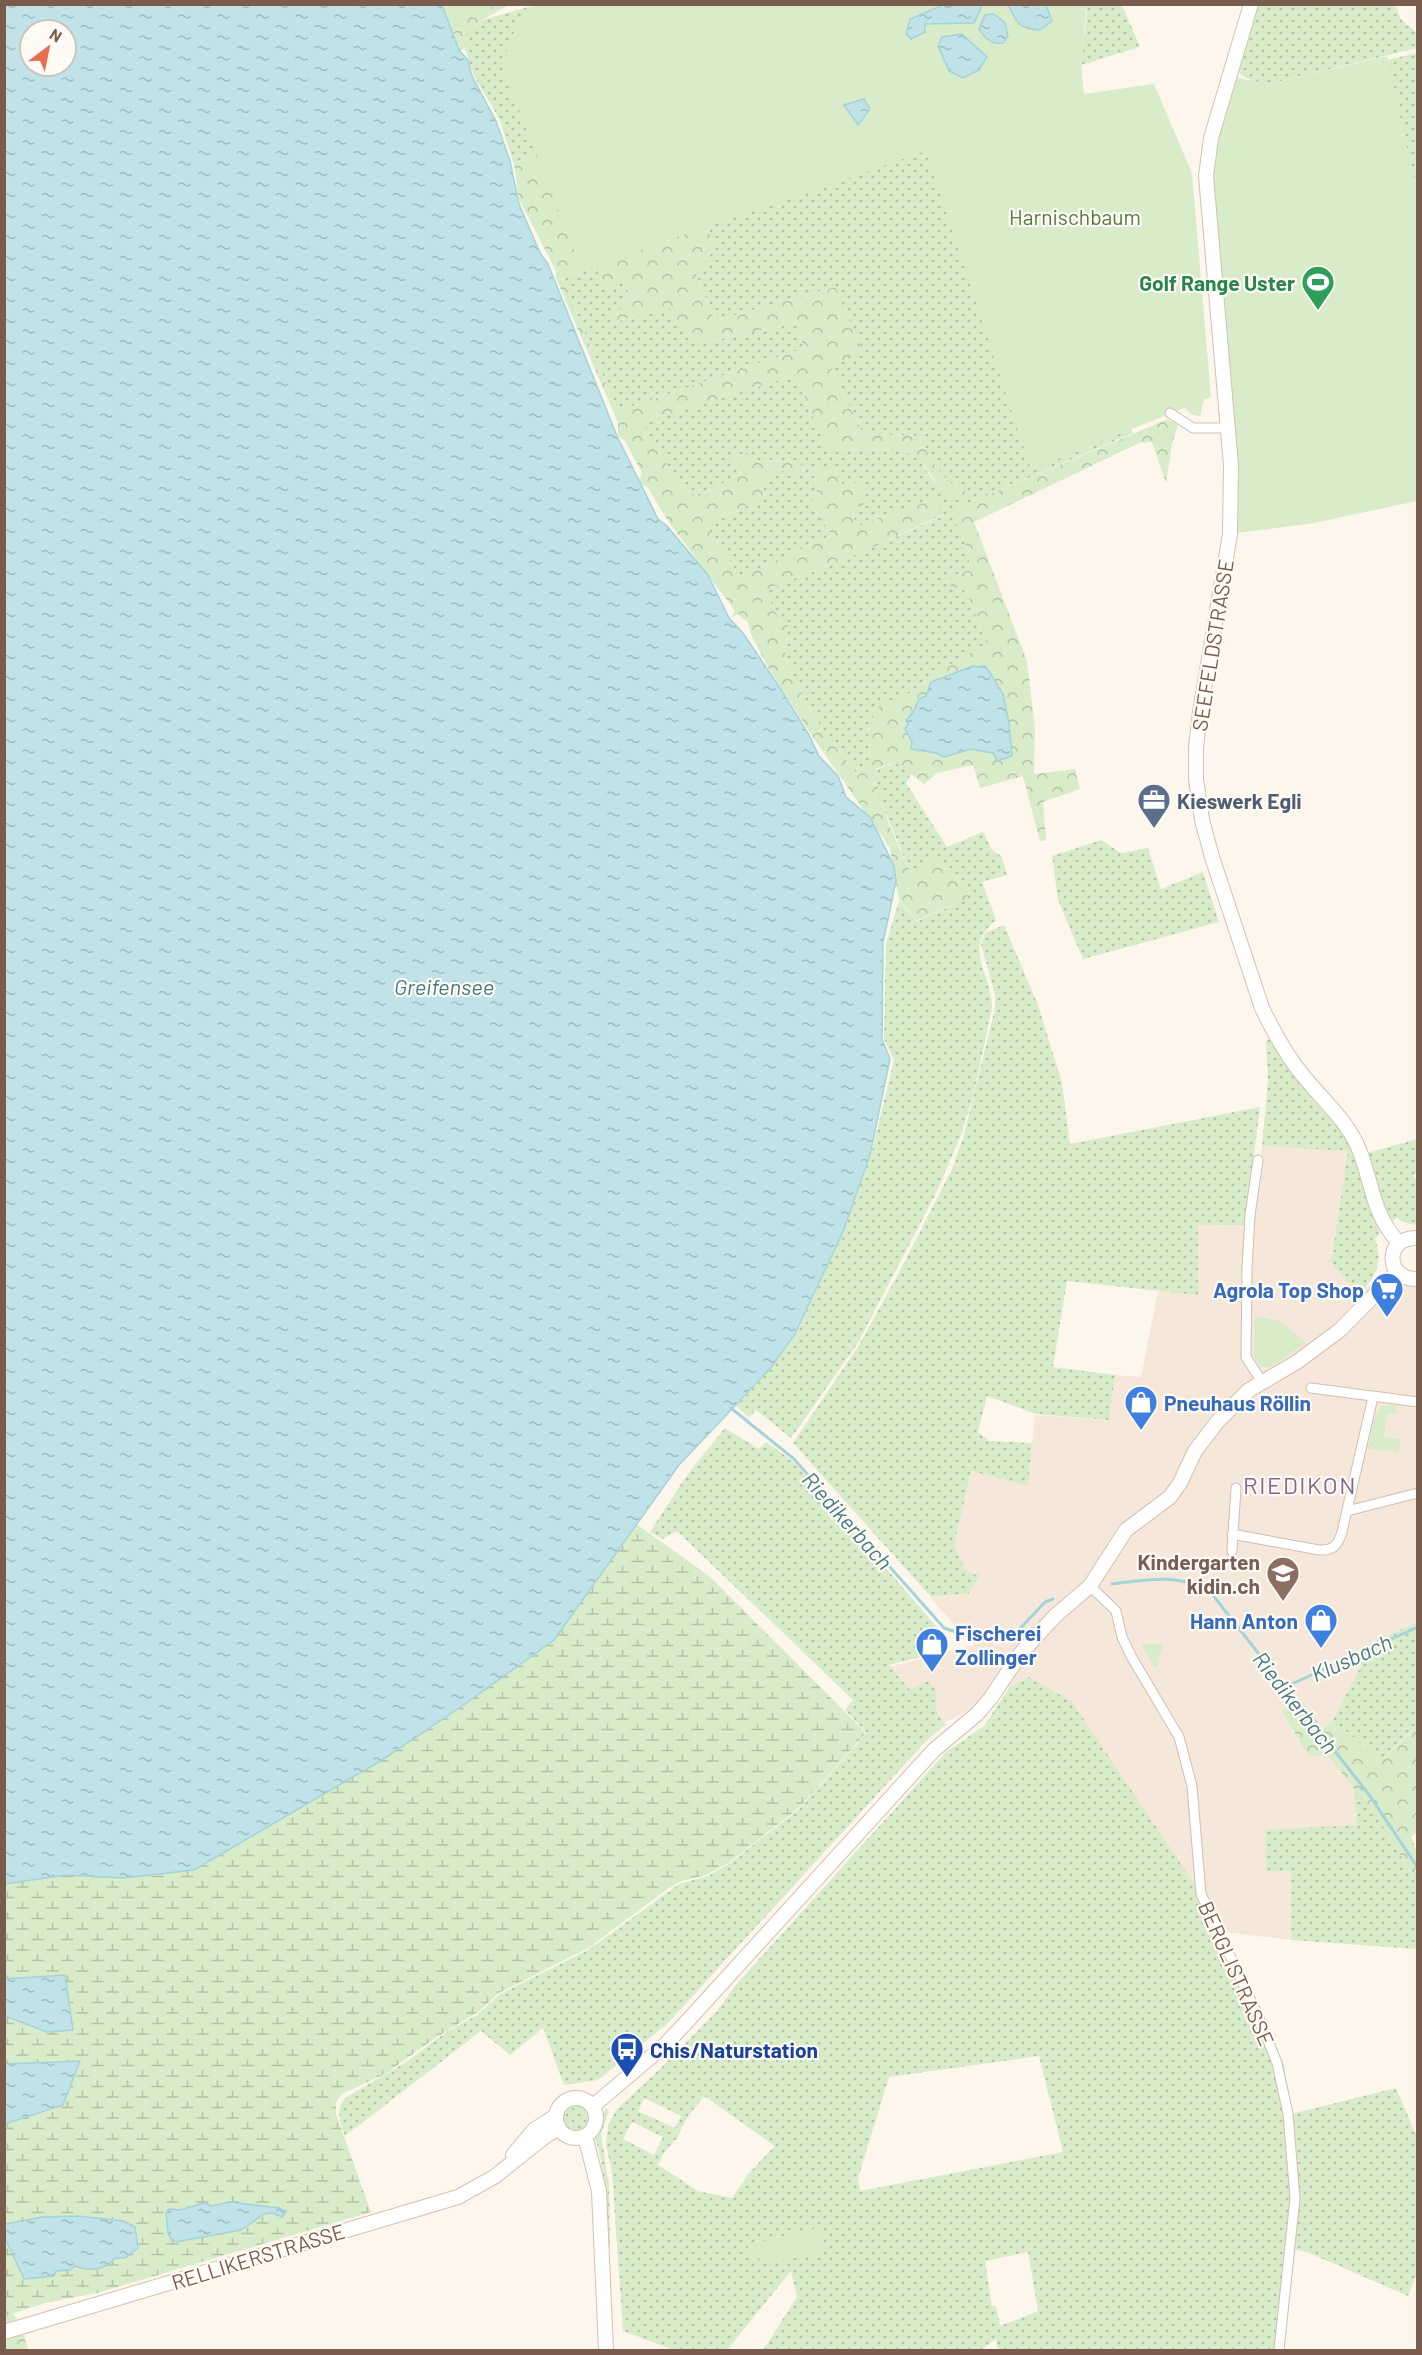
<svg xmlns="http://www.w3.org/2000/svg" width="1422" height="2355" font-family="Barlow,sans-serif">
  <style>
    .residential { fill: #f5e8da }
    .grass { fill: url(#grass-dots); fill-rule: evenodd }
    .forest { fill: url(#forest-crowns); fill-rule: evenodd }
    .wetland { fill: url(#wetland-marsh) }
    .green { fill: #d8ecc9 }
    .water { fill: url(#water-ripples); stroke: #a5d3da; stroke-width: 1.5; fill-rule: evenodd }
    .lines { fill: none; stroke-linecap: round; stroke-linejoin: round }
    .stream { stroke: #a5d3da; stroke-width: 3 }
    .street-casing { stroke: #d1beb0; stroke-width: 11 }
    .secondary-casing { stroke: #d6c0b0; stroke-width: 16 }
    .street { stroke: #fff; stroke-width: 9 }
    .secondary { stroke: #fff; stroke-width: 14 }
    .labels { text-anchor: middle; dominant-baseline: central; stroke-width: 4.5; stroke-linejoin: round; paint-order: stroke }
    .park-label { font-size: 21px; fill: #537a41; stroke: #fffaf3 }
    .leisure-label { font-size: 21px; font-weight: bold; fill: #27864d; stroke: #fffaf3; text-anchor: end }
    .street-label { font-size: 21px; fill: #7a5c4d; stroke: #fffaf3 }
    .service-label { font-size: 21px; font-weight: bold; fill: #4e5e75; stroke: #fffaf3; text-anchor: start }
    .shop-label { font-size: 21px; font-weight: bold; fill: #366cbe; stroke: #fffaf3; text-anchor: end }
    .education-label { font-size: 21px; font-weight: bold; fill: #785e54; stroke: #fffaf3; text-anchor: end }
    .transit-label { font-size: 21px; font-weight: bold; fill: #164399; stroke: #fffaf3; text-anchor: start }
    .water-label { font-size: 22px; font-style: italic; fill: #437c86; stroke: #fffaf3 }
    .quarter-label { font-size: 24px; letter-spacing: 1.5px; fill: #846695; stroke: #fffaf3 }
  </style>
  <defs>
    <pattern id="grass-dots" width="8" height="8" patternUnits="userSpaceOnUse" patternTransform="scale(1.5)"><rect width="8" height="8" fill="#d8ecc9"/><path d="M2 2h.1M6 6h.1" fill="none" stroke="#b4c2a5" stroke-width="1.8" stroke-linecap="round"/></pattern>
    <pattern id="forest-crowns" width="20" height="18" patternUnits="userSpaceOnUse" patternTransform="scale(1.5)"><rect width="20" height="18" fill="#d8ecc9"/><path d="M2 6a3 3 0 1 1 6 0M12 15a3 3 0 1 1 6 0" fill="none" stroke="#b4c2a5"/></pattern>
    <pattern id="wetland-marsh" width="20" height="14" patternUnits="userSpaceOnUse" patternTransform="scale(1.5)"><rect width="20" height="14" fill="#d8ecc9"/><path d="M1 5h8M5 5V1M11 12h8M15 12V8" fill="none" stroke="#b4c2a5"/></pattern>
    <pattern id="water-ripples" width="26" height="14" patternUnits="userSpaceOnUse" patternTransform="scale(1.5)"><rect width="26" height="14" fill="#bfe3e8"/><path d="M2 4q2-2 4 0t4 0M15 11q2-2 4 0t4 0" fill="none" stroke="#a0bbbe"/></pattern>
  </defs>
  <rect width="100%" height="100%" fill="#fdf6ec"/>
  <path class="residential" d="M1262,1146L1348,1151L1331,1263L1360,1295L1379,1275L1417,1282V1622L1359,1649L1361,1666L1333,1720L1322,1729L1327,1754L1353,1786L1357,1825L1291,1871V1940L1217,1931L1029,1678L935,1728L889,1667L974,1645L930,1598L967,1594L980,1577L967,1572L954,1546L971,1471L1028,1486L1035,1415L1109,1420L1115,1375L1141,1377L1158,1291L1198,1294V1225L1252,1227Z"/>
  <g class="grass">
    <path d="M535,5H592L621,120L514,164L499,118L474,76L465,48L466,33L483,20Z"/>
    <path d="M1082,5H1122L1140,47L1081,65L1087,11Z"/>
    <path d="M1257,5H1396L1400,18L1417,33V48L1269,84C1257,82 1244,80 1237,70Z"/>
    <path d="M1417,53V194L1387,60Z"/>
    <path d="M965,134L1096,336L1133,433L958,508L953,514L970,555L968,570L944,582L966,591L987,644C944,666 906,695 868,725L870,759L858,775L824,732L807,704L785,658L788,625L779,620L765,590L865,551L944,515L935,499L859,526L848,511L842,485L813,470L817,490L811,505L832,535L740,577L707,526L764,496L759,483L780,471L804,472L802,465C787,461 774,459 759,463L749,452L733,457L740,474L700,496L684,492L641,423L795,375L827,449L903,450L918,458L935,483L965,491C940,480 931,460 920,436L863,434L831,367L835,287L715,321L696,275L714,249L706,217Z"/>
    <path d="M595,266L629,279L626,305L610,318L613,324L624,319L671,308L691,343H702L796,323L804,348L618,411L562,279Z"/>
    <path d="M896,762L911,774L906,783L947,847L983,832L992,850L1002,857L1007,875L982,882L996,920C961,949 992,971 992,1008L973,1097L961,1135L936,1193L858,1343L791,1438L756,1410L749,1417L736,1406L769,1371L795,1337L843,1233L871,1155L894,1060L884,1039L886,944L899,901L917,921L967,899L969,889L931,856L913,878L884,809L876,787L875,770Z"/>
    <path d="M1101,840L1121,853L1148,848L1161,889L1203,872L1219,922L1083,959L1058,900L1052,856Z"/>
    <path d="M1004,925L1038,1005L1062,1083L1070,1144L1260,1107L1245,1226L1198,1225V1295L1067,1281L1053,1367L1115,1375L1109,1420L1036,1414L987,1396L978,1432L989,1441L1032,1443L1028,1486L971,1471L954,1546L967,1572L980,1576L968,1594L931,1597L793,1443L859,1345L901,1269L952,1169L963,1138L995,1009V995L981,944L985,933Z"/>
    <path d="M1271,1037L1345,1132L1358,1162L1370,1207L1380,1234L1375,1239C1384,1264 1375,1275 1360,1295L1331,1263L1348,1151L1262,1146L1268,1080L1266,1041Z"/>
    <path d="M1417,1139V1172L1413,1176L1417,1181V1225L1406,1223L1397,1218L1391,1222L1381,1203L1367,1153Z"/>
    <path d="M725,1428L759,1449L766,1442L793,1461L936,1626L948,1650L889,1665L910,1690L928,1681L936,1690V1710L945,1725L927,1740L667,2024L598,2080L564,2085L543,2028L510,2055L481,2031L345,2136C340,2121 335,2112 345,2098L406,2062L448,2031L477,2015L500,1994L588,1950L679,1884L708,1876L730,1863L799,1809L867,1733L845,1710L853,1700L677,1531L663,1539L650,1532L687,1475Z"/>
    <path d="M1417,1622V1733L1413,1729L1381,1761L1333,1720L1361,1666L1359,1649Z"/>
    <path d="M1029,1677L1072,1702L1201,1894L1284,2064L1291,2114L1396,2088L1417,2137V2274L1408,2296L1307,2252L1293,2249L1279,2350H998L996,2339L981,2350H763L797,2297L791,2271L727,2350H674L623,2331L612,2172L606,2145L608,2125L617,2109L661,2068L717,2011L735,1986L946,1752L984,1726L1009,1688ZM1039,2056L1063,2152L860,2191L858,2178L889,2077ZM704,2096L775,2146L750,2172L732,2198L698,2191L658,2165L663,2154L677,2138L686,2119ZM644,2098L681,2116L675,2128L638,2111ZM632,2122L663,2137L654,2155L623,2139ZM1028,2252L1038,2311L1000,2326L996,2306H992L985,2261Z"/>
    <path d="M1353,1786L1389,1834L1417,1885V1949L1291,1940V1871H1266L1265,1830L1357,1825Z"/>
    <circle cx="575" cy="2118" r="13"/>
    <path d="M606,2108L609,2111L601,2134L609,2185L610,2249L607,2238L605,2187L600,2155L595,2138L602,2115Z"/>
  </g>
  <g class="forest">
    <path d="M443,5H509L482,20L466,33V47L460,51Z"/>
    <path d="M1075,66L1084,95L1154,84L1207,388L1200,416L1192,415L1183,406L965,134L706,218L714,249L696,275L715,321L835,287L862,350L831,367L863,434L920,436C931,460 940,480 965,491V497L947,499C934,482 925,458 903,450L827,449L795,375L642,423L684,491L700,496L740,474L733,457L749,452L759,463C774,459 787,461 802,465L804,473L780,471L760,483L764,496L707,526L740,577L832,535L811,505L817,490L813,470L831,465L842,484L860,482L867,503L849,511L859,526L935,499L944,514L865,551L765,590L779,620L788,625L785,658L807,704L824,732L858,775L870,759L868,725L884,699L898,701L955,661L987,644L966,591L943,583L968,570L970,555L952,514L958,508L1168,419L1178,425L1172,444L1166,483L1152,442L1139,443L974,522L1027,661L1035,729L1034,774L1075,769L1080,789L1043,802L1046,840L1040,841L1023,776L980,788L973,765L937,773L924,784L895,762L875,769C878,807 898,843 913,878L931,856L969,889L967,899L917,920L899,900L890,848L810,733L769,669L752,637L748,623L738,614L730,618L735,611L668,521L648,488L638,482L642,473L625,441L618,436V423L556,278V271L519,199L514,164L622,121ZM595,266L606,291L629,279L626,305L610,318L613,324L624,319L671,309L691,343H702L796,323L804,348L618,411L562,279ZM926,696L1012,756L971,749L944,757L936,753L912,749V742L905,729L908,724L906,720L914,712L919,699Z"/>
    <path d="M1300,1698L1322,1729L1333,1720L1381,1761L1414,1729L1417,1733V1833L1411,1836L1417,1853V1885L1389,1834L1327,1754L1309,1757L1282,1711Z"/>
    <path d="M4,2276L13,2313L22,2327L28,2350H5Z"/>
  </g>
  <path class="wetland" d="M636,1524L708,1575L866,1733L800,1807L730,1862L706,1875L682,1881L669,1888L588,1948L499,1993L478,2012L437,2037L385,2074L342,2094L336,2102V2114L371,2212L97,2293L45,2303L5,2316V1884L66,1875L124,1878L194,1870L382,1760L465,1704L553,1640L630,1535Z"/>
  <g class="green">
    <path d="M439,4L497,5L446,24Z"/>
    <path d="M544,5H1082L1086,11L1081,66L1084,94L1154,84L1192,173L1211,397L1031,470L926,151L582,270L501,65L523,10Z"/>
    <path d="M1387,56L1417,194V501L1314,523L1230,534L1206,176L1229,76L1269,84Z"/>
    <path d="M1258,1316L1282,1322L1306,1343L1271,1367H1261L1254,1357V1319Z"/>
    <path d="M1392,1405L1397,1407L1396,1414H1387L1384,1437L1400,1439L1399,1452L1368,1449L1374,1418L1382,1406Z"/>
    <path d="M1141,1644H1163L1157,1667H1154Z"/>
    <path d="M822,2227L825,2252L766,2263L750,2253L747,2245Z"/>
  </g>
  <g class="water">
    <path d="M983,4L974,23L925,24V32L911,39L906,34L910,19L943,5Z"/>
    <path d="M4,5H442L459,50L468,60L472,76L496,121L510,161L519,204L540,253L548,264L617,436L658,519L667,526L708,575L729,618L743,633L780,688L809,735L819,756L838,776L846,797L870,817L894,866L896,881L883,943L882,1039L890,1059L870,1155L843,1232L794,1336L769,1370L679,1465L554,1640L465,1704L382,1760L194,1870L124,1878L66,1875L5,1884ZM30,30H66V66H30Z"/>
    <path d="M1008,5H1046L1052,21L1040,30C1019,29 1017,23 1008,5Z"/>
    <path d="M994,14L1005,23L1008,36L1003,43C991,45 985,38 979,29L985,15Z"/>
    <path d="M962,34L987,57L979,70L963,78L949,71L938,46L942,37Z"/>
    <path d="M864,99L870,109L858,125L844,105Z"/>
    <path d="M973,666L987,668L1003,694L1009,723L1012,756L997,761L993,753L971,749L944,757L936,753L911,749L912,742L905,729L908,724L906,720L914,711L919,699L926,696L931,682Z"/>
    <path d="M65,1975L73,2030L47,2032L5,2016V1979Z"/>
    <path d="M80,2061L63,2105L5,2124V2064Z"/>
    <path d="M230,2202L279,2208L286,2211L282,2217L273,2213L264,2214L241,2230L176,2242L171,2239L168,2233L166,2213L169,2209L180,2210L204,2203L212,2206Z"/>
    <path d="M78,2216L123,2221L135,2227L138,2248L125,2258H115C105,2270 89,2272 75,2266L70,2270L56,2271L54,2276L24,2279L5,2238V2224L43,2217Z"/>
  </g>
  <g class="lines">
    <g class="stream">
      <path d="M731,1408L794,1459L944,1628L980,1640H998L1015,1634L1045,1602L1053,1599"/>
      <path d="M1112,1584C1144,1580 1184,1572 1212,1594L1370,1796L1418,1868"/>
      <path d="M1285,1687L1418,1627"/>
    </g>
    <defs>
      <g id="street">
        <path d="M1170,413L1193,428H1228"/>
        <path d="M1258,1160L1250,1215L1247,1269L1246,1357L1262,1382"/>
        <path d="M1311,1388L1418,1402"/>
        <path d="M1347,1511L1418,1493"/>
        <path d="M1232,1534L1319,1550C1333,1551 1338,1545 1342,1532L1373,1397"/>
        <path d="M1232,1551L1236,1488"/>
        <path d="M1090,1586L1116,1611L1122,1637L1131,1656L1179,1737L1192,1786L1201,1894L1259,2018L1277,2063L1288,2114L1295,2198L1279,2350"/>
      </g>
      <g id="secondary">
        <path d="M1251,4L1211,138L1206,176L1231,465L1230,534L1200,712L1196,748V779L1202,820L1212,857L1262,1008C1274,1033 1287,1057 1305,1078C1324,1101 1346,1120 1358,1147C1373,1182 1371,1213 1399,1243"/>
        <path d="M1418,1238C1383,1236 1385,1281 1418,1279"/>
        <circle cx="576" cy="2118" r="20"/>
        <path d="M593,2106L665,2045L692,2016L934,1750L977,1714L990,1699L1021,1653L1055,1616L1090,1586L1126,1530L1170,1497L1180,1483L1195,1451L1218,1421L1249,1390L1297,1362L1340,1330L1397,1272"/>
        <path d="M585,2136L599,2191L606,2350"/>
        <path d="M513,2155L534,2130L556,2116"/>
        <path d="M4,2332L458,2197L494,2177L547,2135L559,2128"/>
      </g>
    </defs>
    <use href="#street" class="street-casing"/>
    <use href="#secondary" class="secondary-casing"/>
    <use href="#street" class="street"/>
    <use href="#secondary" class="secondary"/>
  </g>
  <defs>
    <symbol id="stadium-pin" viewBox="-11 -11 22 30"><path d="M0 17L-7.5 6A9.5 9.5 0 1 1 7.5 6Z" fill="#2e9e5b" stroke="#fffaf3"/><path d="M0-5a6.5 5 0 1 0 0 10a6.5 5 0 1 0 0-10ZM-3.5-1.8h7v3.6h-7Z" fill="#fff"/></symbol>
    <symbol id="office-pin" viewBox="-11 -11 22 30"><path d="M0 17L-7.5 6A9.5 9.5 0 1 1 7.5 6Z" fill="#5c6f8a" stroke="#fffaf3"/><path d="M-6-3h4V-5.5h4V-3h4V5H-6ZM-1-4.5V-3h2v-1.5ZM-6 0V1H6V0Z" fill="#fff"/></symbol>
    <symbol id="supermarket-pin" viewBox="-11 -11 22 30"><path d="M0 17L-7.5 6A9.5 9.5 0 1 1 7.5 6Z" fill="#3f7fe0" stroke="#fffaf3"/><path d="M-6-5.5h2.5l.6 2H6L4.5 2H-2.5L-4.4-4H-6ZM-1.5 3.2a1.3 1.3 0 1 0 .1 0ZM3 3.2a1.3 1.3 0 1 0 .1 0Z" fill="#fff"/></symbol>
    <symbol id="shop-pin" viewBox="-11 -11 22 30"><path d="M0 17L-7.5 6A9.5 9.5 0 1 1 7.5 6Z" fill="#3f7fe0" stroke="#fffaf3"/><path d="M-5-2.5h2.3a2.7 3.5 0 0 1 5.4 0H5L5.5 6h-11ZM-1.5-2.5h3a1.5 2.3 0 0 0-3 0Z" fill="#fff"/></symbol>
    <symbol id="school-pin" viewBox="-11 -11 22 30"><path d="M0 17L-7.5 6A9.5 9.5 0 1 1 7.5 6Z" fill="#8d6e63" stroke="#fffaf3"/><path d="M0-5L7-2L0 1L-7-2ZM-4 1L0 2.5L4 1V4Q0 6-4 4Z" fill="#fff"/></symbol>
    <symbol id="bus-pin" viewBox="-11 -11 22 30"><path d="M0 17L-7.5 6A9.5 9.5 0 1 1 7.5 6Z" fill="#1a4fb4" stroke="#fffaf3"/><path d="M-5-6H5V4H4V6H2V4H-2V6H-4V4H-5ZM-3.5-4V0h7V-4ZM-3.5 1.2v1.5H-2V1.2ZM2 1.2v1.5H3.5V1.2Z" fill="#fff"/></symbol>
  </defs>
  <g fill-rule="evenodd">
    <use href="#stadium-pin" x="1299" y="263" width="38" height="52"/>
    <use href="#office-pin" x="1135" y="781" width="38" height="52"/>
    <use href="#supermarket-pin" x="1368" y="1270" width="38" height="52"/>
    <use href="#shop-pin" x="1122" y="1383" width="38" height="52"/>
    <use href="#school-pin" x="1264" y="1554" width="38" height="52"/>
    <use href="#shop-pin" x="1302" y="1601" width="38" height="52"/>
    <use href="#shop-pin" x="913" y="1625" width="38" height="52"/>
    <use href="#bus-pin" x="608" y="2030" width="38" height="52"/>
  </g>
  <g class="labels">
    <g class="park-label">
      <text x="1075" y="216">Harnischbaum</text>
    </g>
    <g class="leisure-label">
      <text x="1295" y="282">Golf Range Uster</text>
    </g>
    <g class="street-label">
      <text transform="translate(1212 645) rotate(-81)">SEEFELDSTRASSE</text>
      <text transform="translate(1237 1973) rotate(66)">BERGLISTRASSE</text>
      <text transform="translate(258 2256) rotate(-17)">RELLIKERSTRASSE</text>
    </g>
    <g class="service-label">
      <text x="1177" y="800">Kieswerk Egli</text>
    </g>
    <g class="shop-label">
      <text x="1364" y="1289">Agrola Top Shop</text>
      <text x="1164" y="1402" text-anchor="start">Pneuhaus Röllin</text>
      <text x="1298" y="1620">Hann Anton</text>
      <text x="955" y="1632" text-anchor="start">Fischerei<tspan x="955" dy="24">Zollinger</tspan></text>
    </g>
    <g class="education-label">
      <text x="1260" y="1561">Kindergarten<tspan x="1260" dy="24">kidin.ch</tspan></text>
    </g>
    <g class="transit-label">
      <text x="650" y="2049">Chis/Naturstation</text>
    </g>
    <g class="water-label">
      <text x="444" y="986">Greifensee</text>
      <text transform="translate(848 1520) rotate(48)">Riedikerbach</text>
      <text transform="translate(1351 1657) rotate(-24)">Klusbach</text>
      <text transform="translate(1296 1702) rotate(52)">Riedikerbach</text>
    </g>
    <g class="quarter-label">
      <text x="1300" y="1484">RIEDIKON</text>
    </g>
  </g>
  <rect width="1422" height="2355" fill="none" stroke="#7a5c4d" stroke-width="12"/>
  <g transform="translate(48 48) rotate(32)"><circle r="28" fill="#fffaf3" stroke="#cabbb1" stroke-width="1.5"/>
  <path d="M0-4.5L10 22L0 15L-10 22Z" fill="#e76f51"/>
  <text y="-9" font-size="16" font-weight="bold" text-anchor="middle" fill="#7a5c4d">N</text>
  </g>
</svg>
